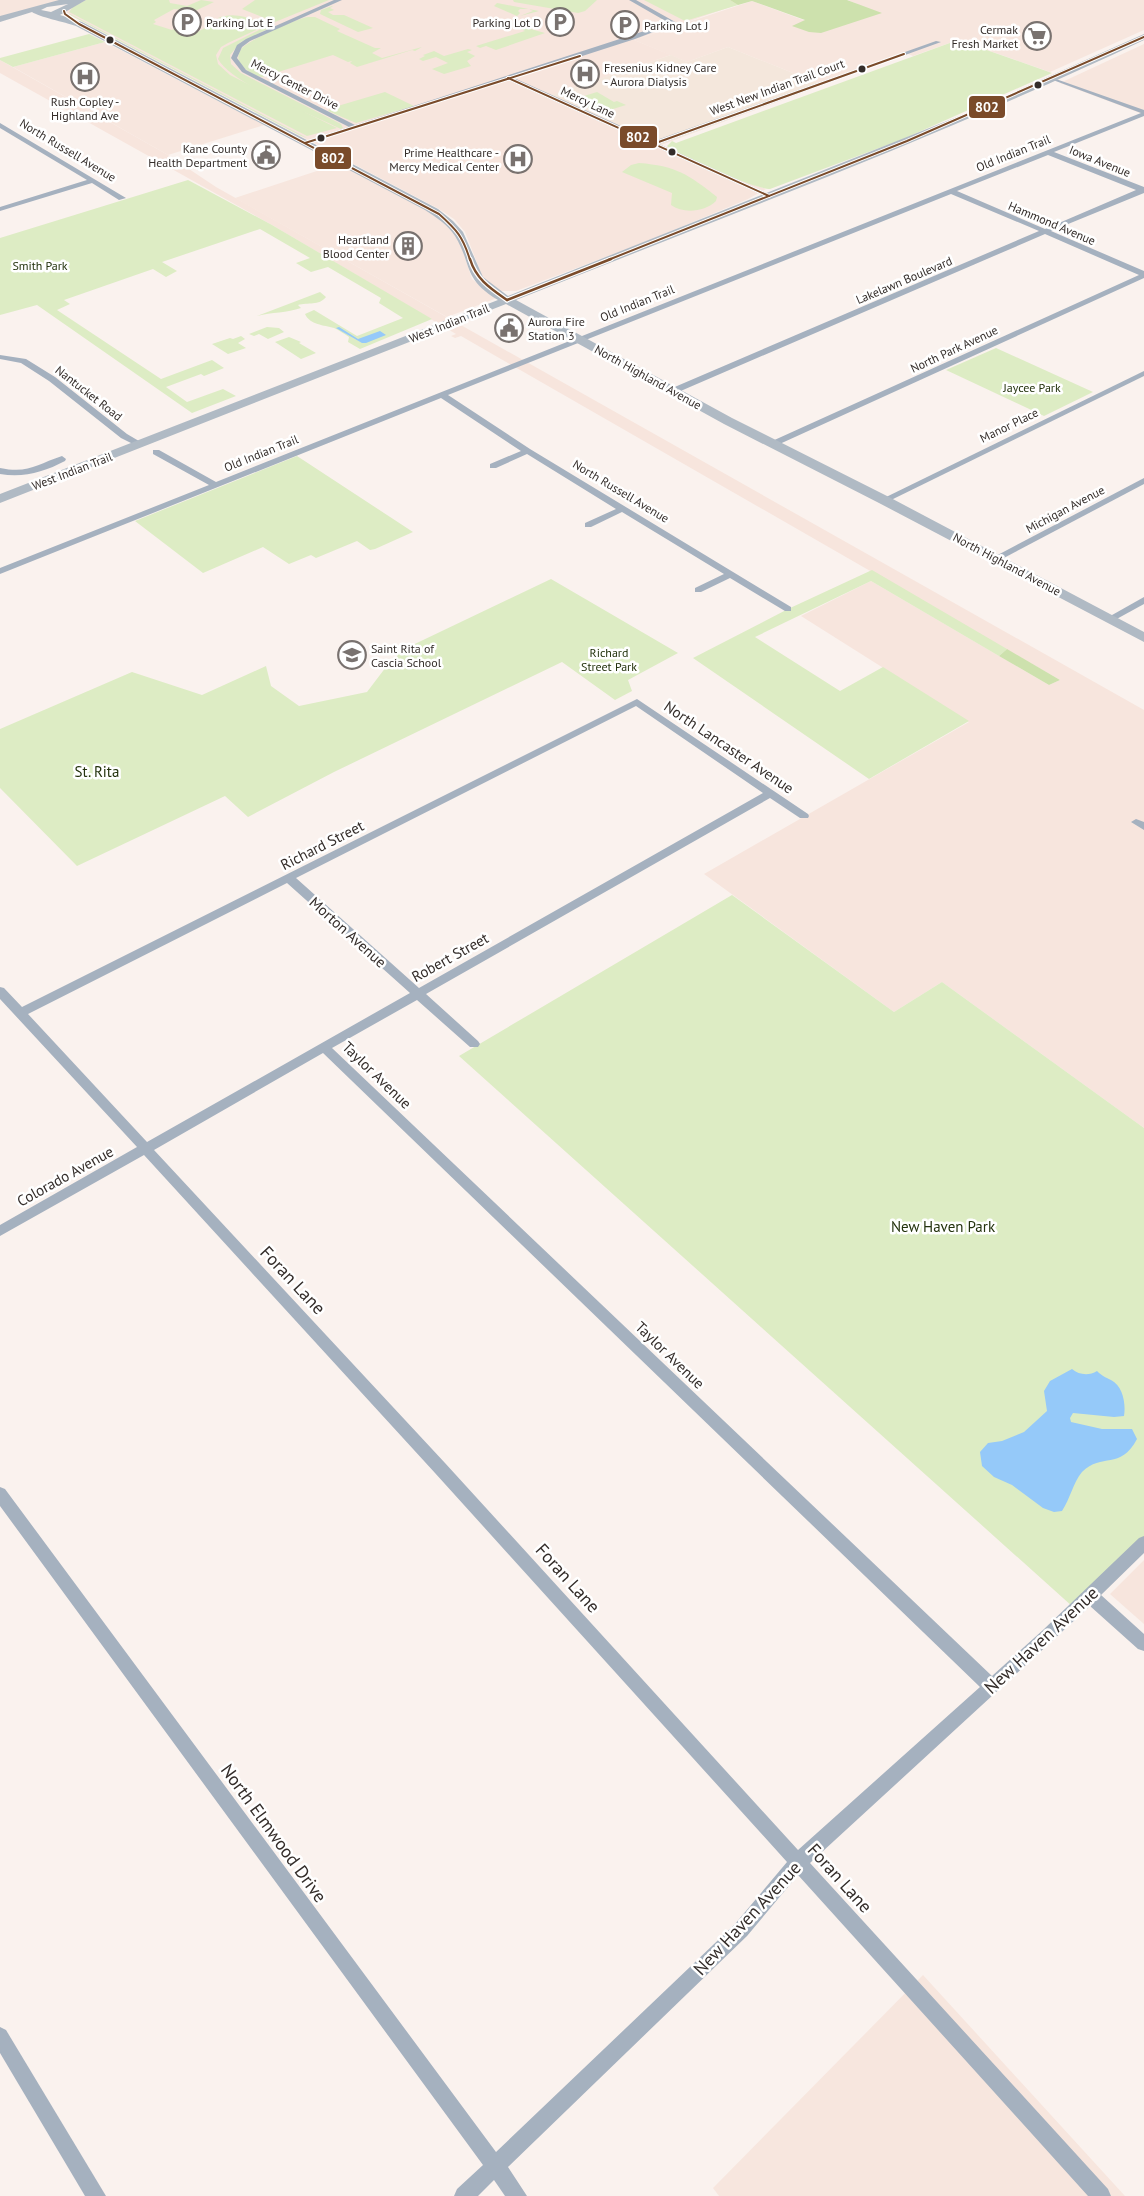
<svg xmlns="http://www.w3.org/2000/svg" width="1144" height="2196" font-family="'PT Sans',sans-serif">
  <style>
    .commercial { fill: #f7e6de }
    .built { fill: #f7e5dd }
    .education { fill: #f4e7dc }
    .green { fill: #ddecc4 }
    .forest { fill: #cde1ad }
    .water { fill: #95c9f9 }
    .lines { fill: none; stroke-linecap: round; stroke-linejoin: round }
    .street { fill: #a5b1bf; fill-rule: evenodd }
    .secondary { fill: #b0bac4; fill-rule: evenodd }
    .bus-1-far1-casing { stroke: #fff; stroke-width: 4 }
    .bus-1-casing { stroke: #fff; stroke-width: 5 }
    .bus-1-far1 { stroke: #7a4b2a; stroke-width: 2 }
    .bus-1 { stroke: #7a4b2a; stroke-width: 2.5 }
    .bus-dot { fill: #342d2a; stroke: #fff; stroke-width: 2 }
    .labels { text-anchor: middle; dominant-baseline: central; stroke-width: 5; stroke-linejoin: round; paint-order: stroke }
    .far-poi-label { font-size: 12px; fill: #342d2a; stroke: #fff; text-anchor: start }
    .far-street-label { font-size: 12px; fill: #342d2a; stroke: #fff }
    .far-park-label { font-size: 12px; fill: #23320d; stroke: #fff }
    .street-label { font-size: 15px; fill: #342d2a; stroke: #fff }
    .park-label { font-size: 15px; fill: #23320d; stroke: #fff }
    .near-street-label { font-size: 18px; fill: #342d2a; stroke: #fff }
    .line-badge { stroke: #fff; stroke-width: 2 }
    .badge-label { font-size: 14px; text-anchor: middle; font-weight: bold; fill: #fff }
  </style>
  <rect width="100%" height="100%" fill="#faf2ee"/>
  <g class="commercial">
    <path d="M0,0H72L0,18Z"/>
    <path d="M848,0H1144V30L1050,72L958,40L913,56L908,54L823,85L728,47L687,62L634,40L752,1L806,21L857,4Z"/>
    <path d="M105,42L264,125L168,155L13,67Z"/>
    <path d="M1144,44V111L1140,113L1060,83Z"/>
    <path d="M341,163L427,209L452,230L461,246L472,279L497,298L447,317L235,198Z"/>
    <path d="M923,1975L1125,2196H719L713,2188Z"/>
  </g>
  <g class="built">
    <path d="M85,0H751L634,40L671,55L552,95L722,173L766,189L748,199L645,242L516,291H501L483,278L465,232L454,219L439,209L67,13L66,10Z"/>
    <path d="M0,60L168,155L216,187L1144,710V1128L942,982L894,1012L704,874L969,722L801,616L871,581L1049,685L1060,680L461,336L455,338L451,336L456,334L272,225L0,73Z"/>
    <path d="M1144,1560V1624L1110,1594Z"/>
  </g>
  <path class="education" d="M728,47L823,85L661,145L551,95L671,55L687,62Z"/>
  <g class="green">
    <path d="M86,0H169L170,3L187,6L201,0L214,2L195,11L174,9L154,20L156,22L153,24L172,30L177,27L182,29L177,32L189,36L221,20L218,18C236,11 251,19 267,25L228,43L221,47L216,55L218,64L230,75L337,128L307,136L69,12L73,7Z"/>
    <path d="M255,0H329L275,22L242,9Z"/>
    <path d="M513,0H597L585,11L578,13L514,2Z"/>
    <path d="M644,0H730L738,5L685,21Z"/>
    <path d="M497,3L539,11L520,16L533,11L529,9H520L518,11L520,13L517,16L494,6Z"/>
    <path d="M332,6H333L330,8L334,10L328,12L333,15H344L373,28L358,32L320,14L321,10Z"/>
    <path d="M68,14H70L307,138L301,136Z"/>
    <path d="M308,17H315L340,29L337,31L375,48H381L372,53L382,58L422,47L415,51L412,50L357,67L350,63L352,61L348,62L333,55L262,77C255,76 247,71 242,66C237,60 237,54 242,48C249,40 298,18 308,17Z"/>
    <path d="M267,26L272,27L241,42L230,55L231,64L241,73L341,124L343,128L341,129C311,114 233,85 218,59L223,48Z"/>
    <path d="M520,26L545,33L496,50L486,46L480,48L476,46L525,31L517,27Z"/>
    <path d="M89,34L105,42L13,67L0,60V58Z"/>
    <path d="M958,40L1052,73L903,139L770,189C755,189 678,156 667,146L672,141L676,143Z"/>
    <path d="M468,49L472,50L467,52L475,56L467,61L471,66L444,74L432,69L448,63L436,57L423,61L419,59L425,56L423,55L434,51L444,56Z"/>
    <path d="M385,92L414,106L356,123L328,111L331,108Z"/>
    <path d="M597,92L614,102L617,101L626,105L600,113L571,100Z"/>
    <path d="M639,163C676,166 688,174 717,197L716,201C705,212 683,214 671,205L672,193L622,172L631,165Z"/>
    <path d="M188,180L272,225L432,319L360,349L348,342L349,337C344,334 339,330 334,328C324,325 310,325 305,314L314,310L357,336L403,318L379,303L381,298L328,267L311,272L296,263L310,258L260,229L162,262L177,271L166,277L153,269L64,300L70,304L57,310L161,379L212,360L224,368L204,376L201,374L166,387L187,402L223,389L236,396L192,413L37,305L0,315V238Z"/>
    <path d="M320,292L326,297C319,306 308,302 298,305L301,308C287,313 272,312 257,316Z"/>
    <path d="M267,327L279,328L284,332L268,339L259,334L254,336L249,334Z"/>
    <path d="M241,336L245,339L238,343L246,348L228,354L212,344L230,338L233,339Z"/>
    <path d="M289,337L301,342L299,343L316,353L301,359L275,342Z"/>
    <path d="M996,348L1093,392L1044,416L946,370Z"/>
    <path d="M297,456L413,532L375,549L370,550L357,541L316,558L311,555L289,564L263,547L203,573L135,521Z"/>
    <path d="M872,570L1007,649L999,656L871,581L755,637L840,691L883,667L969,721L869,779L693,658L788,609Z"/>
    <path d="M551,579L678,653L628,680L632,691L615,700L562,662L334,772L248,817L225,796L77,866L0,788V729L132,672L202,695L266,666L271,686L299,706L367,692L386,667L397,658L398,652Z"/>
    <path d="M732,895L894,1012L942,982L1144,1128V1540L1073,1607L459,1056Z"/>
  </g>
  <g class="forest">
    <path d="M730,0H847L882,13L821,33L809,32L792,26L805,20L752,1L738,5Z"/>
    <path d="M1007,649L1060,680L1049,685L999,656Z"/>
  </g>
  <g class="water">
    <path d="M339,327L358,339L380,331L386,335L366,343H362L336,328Z"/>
    <path d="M1072,1369C1079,1375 1089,1376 1097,1371C1102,1376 1105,1377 1111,1380C1123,1386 1126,1404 1124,1416L1114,1417L1073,1413L1070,1418L1071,1422L1102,1429H1132L1137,1439C1120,1471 1102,1452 1082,1472C1073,1483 1070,1499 1062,1511L1054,1512L1043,1508L1012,1485L994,1477L982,1466L980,1452L988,1443L1002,1441L1024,1432L1047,1411L1044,1391L1050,1381Z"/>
  </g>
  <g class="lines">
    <g class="street">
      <path d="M334,0H342L250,41L242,47L237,58L246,70L355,125L669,23L629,0H636L677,23L635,39L514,78L654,141L936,41L941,42L659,144L771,195V197L769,198L508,80L303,144V142L349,127L242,72L231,58L237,45L246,39Z"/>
      <path d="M1053,78L1144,110V116L1054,152L1144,187V193L1051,231L1144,271V278L773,447L770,446V442L1139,275L1045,234L676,393H670V389L1039,231L951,194L448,395L530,449L791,607V611H785L730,578L701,592H695V588L724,574L622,512L591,527H585V523L616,509L527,454L496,468H490V464L521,451L441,398L0,574V568L209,485L153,454V450H159L216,482L1141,113L1053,80ZM1048,155L1136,190L1045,229L957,191Z"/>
      <path d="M0,123L126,198L119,200L92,183L0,211V207L87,180L0,128Z"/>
      <path d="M0,355L26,359L55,377L127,434L144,444L137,446L121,438L49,381L21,363L0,359Z"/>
      <path d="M1144,371V376L887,502L880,500Z"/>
      <path d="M62,456L66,459L65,461C44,472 24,478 0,474V468C29,474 37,464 62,456Z"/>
      <path d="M1144,478V484L1000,560L997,561L992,558Z"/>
      <path d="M1144,597V604L1113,621H1107L1105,619Z"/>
      <path d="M637,699L808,814L809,816L808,818H800L770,798L426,994L478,1041L480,1044L478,1047H470L417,1000L332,1048L992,1676L1043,1630L1139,1538L1144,1536V1553L1101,1595L1144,1634V1651L1138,1649L1090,1606L810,1863L1108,2189L1111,2196H1088L798,1875L747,1936L508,2167L527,2196H505L494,2180L478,2196H454L457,2189L483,2165L0,1506V1487L5,1489L496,2152L735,1924L787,1862L435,1473L144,1155L0,1236V1225L137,1147L0,999V987L4,988L22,1007ZM636,706L763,793L419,988L296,878ZM287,883L410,993L147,1142L28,1014ZM323,1053L980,1687L798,1850L445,1463L154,1150Z"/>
      <path d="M1136,819L1144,822V830L1131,822Z"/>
      <path d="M0,2027L6,2030L106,2196H85L0,2053Z"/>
    </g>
    <path class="secondary" d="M59,0H86L60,15L82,22L438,209L453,221L463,232L483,277L508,296L972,111L1144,34V40C939,137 726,216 516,300L732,418L889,497L1144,632V642L879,503L724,424L506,304L0,503V494L498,300C462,278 473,266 455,236C448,225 436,217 425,210L76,26C65,22 39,17 32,12L0,22V16ZM68,4L51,12L41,10L47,7Z"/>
    <defs>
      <g id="bus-1-far1">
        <path d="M64,11L65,14L79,24L439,214C457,230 463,237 470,260"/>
        <path d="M508,78L769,196"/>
        <path d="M305,143L580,56"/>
        <path d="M653,144L904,54"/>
        <path d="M608,260L907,141L1144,37"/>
      </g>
      <g id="bus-1">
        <path d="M470,259C476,279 490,288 507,300"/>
        <path d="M507,300L611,259"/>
      </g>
    </defs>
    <use href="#bus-1-far1" class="bus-1-far1-casing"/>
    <use href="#bus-1" class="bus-1-casing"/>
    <use href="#bus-1-far1" class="bus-1-far1"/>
    <use href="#bus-1" class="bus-1"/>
  </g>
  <defs>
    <symbol id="parking-ring" viewBox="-11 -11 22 22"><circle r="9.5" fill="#fff" stroke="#79726f" stroke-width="1.5"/><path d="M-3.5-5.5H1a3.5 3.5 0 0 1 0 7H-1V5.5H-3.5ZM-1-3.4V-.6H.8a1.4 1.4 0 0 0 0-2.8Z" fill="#79726f"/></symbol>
    <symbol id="supermarket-ring" viewBox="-11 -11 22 22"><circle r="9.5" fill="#fff" stroke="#79726f" stroke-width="1.5"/><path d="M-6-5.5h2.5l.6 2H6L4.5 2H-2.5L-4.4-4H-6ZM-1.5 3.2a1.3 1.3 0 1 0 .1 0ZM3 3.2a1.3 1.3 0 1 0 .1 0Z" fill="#79726f"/></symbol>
    <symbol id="hospital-ring" viewBox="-11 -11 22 22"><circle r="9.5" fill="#fff" stroke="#79726f" stroke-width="1.5"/><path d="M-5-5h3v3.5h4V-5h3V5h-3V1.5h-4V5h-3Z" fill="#79726f"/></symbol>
    <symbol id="civic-ring" viewBox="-11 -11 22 22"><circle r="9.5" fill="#fff" stroke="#79726f" stroke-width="1.5"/><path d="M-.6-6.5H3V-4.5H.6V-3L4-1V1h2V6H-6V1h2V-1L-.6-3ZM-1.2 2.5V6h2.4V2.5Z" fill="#79726f"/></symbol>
    <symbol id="building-ring" viewBox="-11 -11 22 22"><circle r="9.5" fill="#fff" stroke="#79726f" stroke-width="1.5"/><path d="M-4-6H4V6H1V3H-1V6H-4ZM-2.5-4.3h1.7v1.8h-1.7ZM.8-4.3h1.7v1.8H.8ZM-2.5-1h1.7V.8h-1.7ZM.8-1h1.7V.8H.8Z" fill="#79726f"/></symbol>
    <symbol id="school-ring" viewBox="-11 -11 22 22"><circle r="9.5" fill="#fff" stroke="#79726f" stroke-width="1.5"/><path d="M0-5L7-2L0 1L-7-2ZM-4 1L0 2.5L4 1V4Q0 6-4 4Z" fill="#79726f"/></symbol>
  </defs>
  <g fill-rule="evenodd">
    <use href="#parking-ring" x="171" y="6" width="32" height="32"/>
    <use href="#parking-ring" x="544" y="6" width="32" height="32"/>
    <use href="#parking-ring" x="609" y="9" width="32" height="32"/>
    <use href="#supermarket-ring" x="1021" y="20" width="32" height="32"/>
    <use href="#hospital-ring" x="569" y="58" width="32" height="32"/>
    <use href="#hospital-ring" x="69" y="61" width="32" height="32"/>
    <use href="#civic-ring" x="250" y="139" width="32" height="32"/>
    <use href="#hospital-ring" x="502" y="143" width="32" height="32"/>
    <use href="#building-ring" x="392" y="230" width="32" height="32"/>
    <use href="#civic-ring" x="493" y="312" width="32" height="32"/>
    <use href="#school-ring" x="336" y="639" width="32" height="32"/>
  </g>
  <g class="bus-dot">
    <circle cx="110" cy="40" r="4.5"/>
    <circle cx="862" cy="69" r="4.5"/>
    <circle cx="1038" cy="85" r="4.5"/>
    <circle cx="321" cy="138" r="4.5"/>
    <circle cx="672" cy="152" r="4.5"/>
  </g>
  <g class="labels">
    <g class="far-poi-label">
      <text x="206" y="22">Parking Lot E</text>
      <text x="541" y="22" text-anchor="end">Parking Lot D</text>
      <text x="644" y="25">Parking Lot J</text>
      <text x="1018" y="29" text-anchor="end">Cermak<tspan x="1018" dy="14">Fresh Market</tspan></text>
      <text x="604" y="67">Fresenius Kidney Care<tspan x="604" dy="14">- Aurora Dialysis</tspan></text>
      <text x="85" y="101" text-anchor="middle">Rush Copley -<tspan x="85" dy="14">Highland Ave</tspan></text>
      <text x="247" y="148" text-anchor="end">Kane County<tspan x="247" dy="14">Health Department</tspan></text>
      <text x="499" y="152" text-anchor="end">Prime Healthcare -<tspan x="499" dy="14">Mercy Medical Center</tspan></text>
      <text x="389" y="239" text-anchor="end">Heartland<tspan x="389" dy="14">Blood Center</tspan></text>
      <text x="528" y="321">Aurora Fire<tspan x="528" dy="14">Station 3</tspan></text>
      <text x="371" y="648">Saint Rita of<tspan x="371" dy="14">Cascia School</tspan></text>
    </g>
    <g class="far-street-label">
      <text transform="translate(295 84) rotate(27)">Mercy Center Drive</text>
      <text transform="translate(777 87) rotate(-20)">West New Indian Trail Court</text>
      <text transform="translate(588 102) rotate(25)">Mercy Lane</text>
      <text transform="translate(68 150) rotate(31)">North Russell Avenue</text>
      <text transform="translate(1013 153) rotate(-22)">Old Indian Trail</text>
      <text transform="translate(1100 161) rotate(22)">Iowa Avenue</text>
      <text transform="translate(1052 223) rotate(23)">Hammond Avenue</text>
      <text transform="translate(904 280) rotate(-23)">Lakelawn Boulevard</text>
      <text transform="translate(637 303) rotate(-22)">Old Indian Trail</text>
      <text transform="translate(449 323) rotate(-22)">West Indian Trail</text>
      <text transform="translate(954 349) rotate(-25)">North Park Avenue</text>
      <text transform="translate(648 377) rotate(29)">North Highland Avenue</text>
      <text transform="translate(89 393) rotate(38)">Nantucket Road</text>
      <text transform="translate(1009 425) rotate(-26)">Manor Place</text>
      <text transform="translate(261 453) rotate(-22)">Old Indian Trail</text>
      <text transform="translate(72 471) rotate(-21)">West Indian Trail</text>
      <text transform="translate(621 491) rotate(31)">North Russell Avenue</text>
      <text transform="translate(1065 509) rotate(-28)">Michigan Avenue</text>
      <text transform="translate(1007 564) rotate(28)">North Highland Avenue</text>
    </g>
    <g class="far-park-label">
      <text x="40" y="265">Smith Park</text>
      <text x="1032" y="387">Jaycee Park</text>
      <text x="609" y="652">Richard<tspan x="609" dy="14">Street Park</tspan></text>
    </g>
    <g class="street-label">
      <text transform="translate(729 747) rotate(34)">North Lancaster Avenue</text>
      <text transform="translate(322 845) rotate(-27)">Richard Street</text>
      <text transform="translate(348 932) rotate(42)">Morton Avenue</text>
      <text transform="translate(450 957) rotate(-29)">Robert Street</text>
      <text transform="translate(377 1075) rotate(44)">Taylor Avenue</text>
      <text transform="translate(65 1176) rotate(-29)">Colorado Avenue</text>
      <text transform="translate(670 1355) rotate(44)">Taylor Avenue</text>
    </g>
    <g class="park-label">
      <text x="97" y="771">St. Rita</text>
      <text x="943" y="1226">New Haven Park</text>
    </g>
    <g class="near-street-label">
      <text transform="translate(293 1280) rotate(47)">Foran Lane</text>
      <text transform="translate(568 1578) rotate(48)">Foran Lane</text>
      <text transform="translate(1041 1640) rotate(-43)">New Haven Avenue</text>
      <text transform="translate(274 1833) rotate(54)">North Elmwood Drive</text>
      <text transform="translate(840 1878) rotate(48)">Foran Lane</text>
      <text transform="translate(747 1918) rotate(-47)">New Haven Avenue</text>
    </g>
  </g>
  <g class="line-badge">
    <rect x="968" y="95" width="38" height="24" rx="5" fill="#7a4b2a"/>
    <rect x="619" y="125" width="39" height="24" rx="5" fill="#7a4b2a"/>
    <rect x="314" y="146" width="38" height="24" rx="5" fill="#7a4b2a"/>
  </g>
  <g class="badge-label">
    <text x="987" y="112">802</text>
    <text x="638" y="142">802</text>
    <text x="333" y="163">802</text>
  </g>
</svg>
